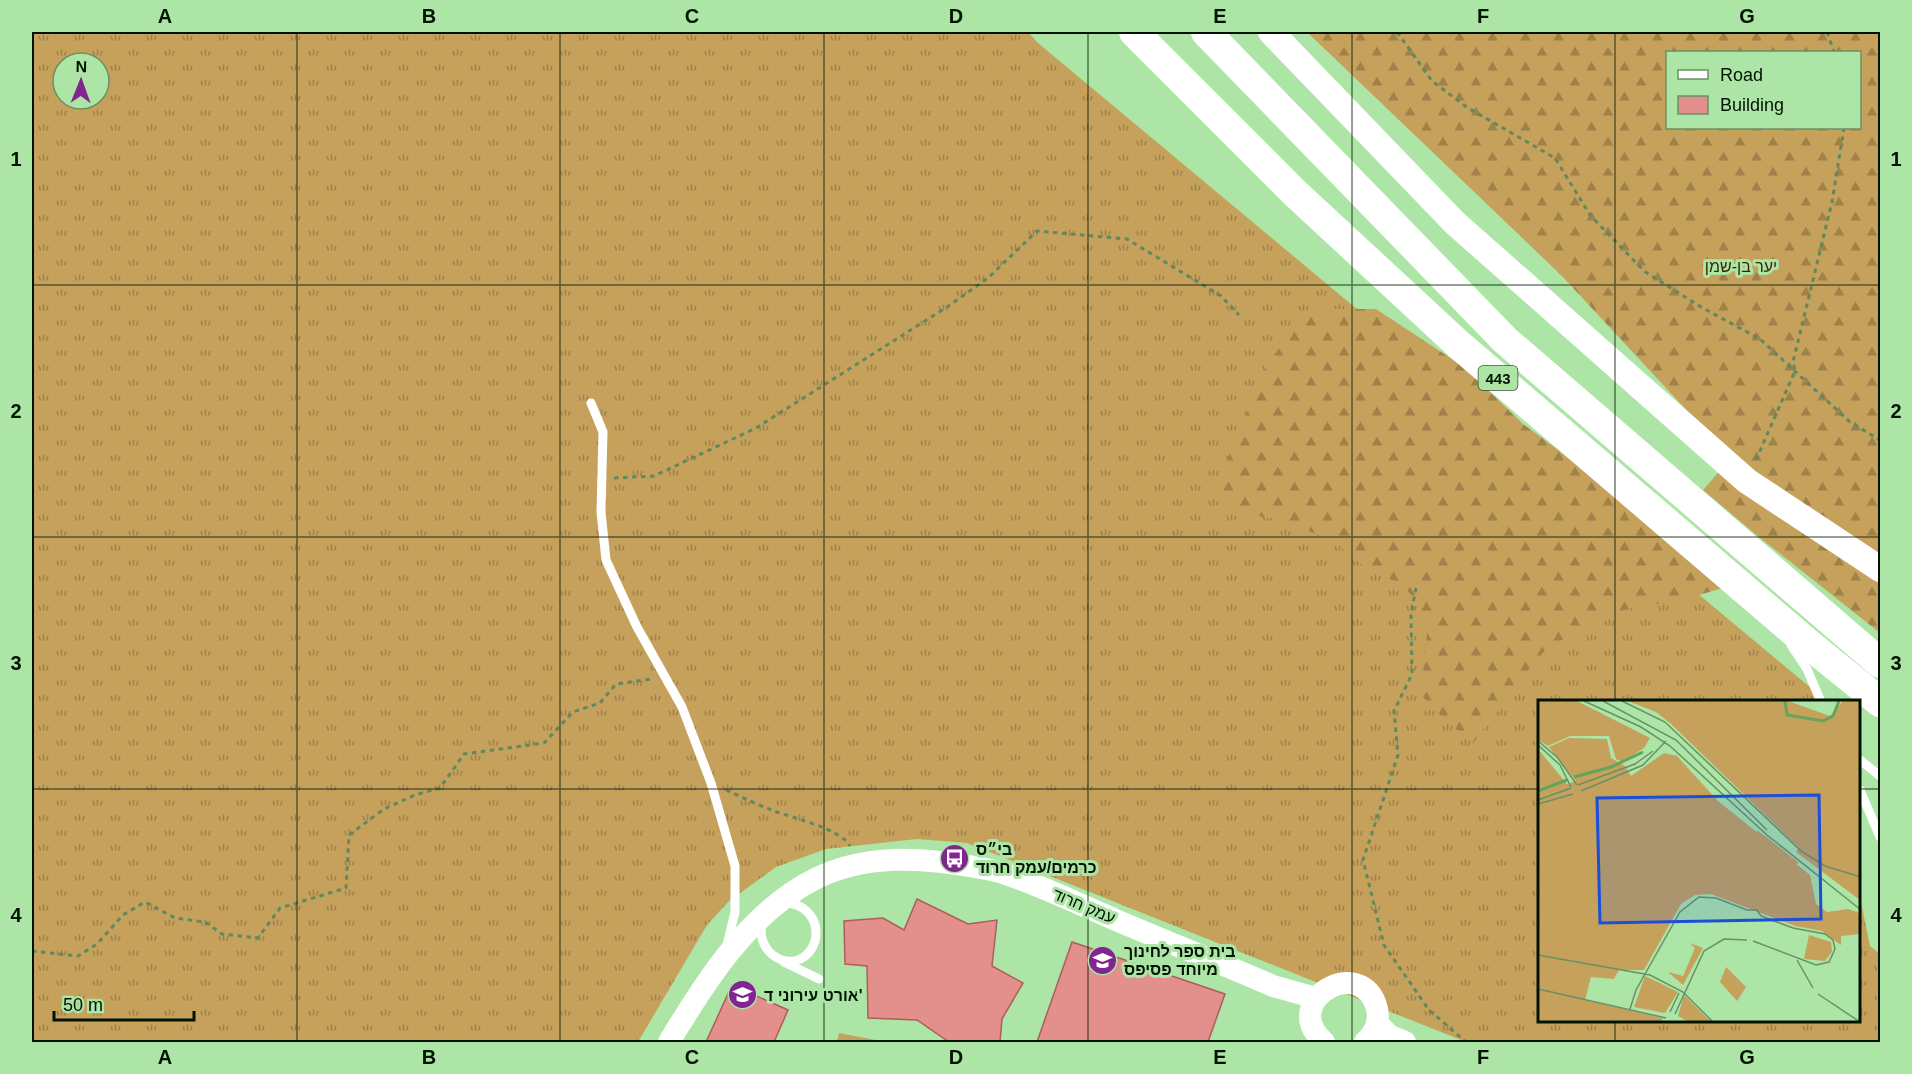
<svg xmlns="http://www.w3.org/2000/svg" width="1912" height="1074" font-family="Arial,Heebo,sans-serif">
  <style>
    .grass { fill: url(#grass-tufts); fill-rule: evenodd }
    .forest { fill: url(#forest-firs); fill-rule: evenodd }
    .green { fill: #c5a15c }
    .building { fill: #e38f8b; stroke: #ad5e5c; stroke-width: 1.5 }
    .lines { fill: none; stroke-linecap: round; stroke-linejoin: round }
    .path { stroke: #61895e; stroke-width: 3; stroke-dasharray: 4.5 4.5; stroke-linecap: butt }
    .service { stroke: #fff; stroke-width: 9 }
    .tertiary { stroke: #fff; stroke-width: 22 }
    .secondary { stroke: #fff; stroke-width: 26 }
    .trunk { stroke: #fff; stroke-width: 30 }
    .grid { fill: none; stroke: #021401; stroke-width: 1.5; stroke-opacity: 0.55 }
    .labels { text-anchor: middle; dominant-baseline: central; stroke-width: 6; stroke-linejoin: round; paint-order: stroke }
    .shield { fill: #ace5a6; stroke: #355332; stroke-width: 1.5 }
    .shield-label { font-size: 15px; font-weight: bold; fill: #021401 }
    .park-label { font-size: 16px; fill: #3a2700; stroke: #ace5a6 }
    .poi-label { font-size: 16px; font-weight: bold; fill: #021401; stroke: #ace5a6; text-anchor: start }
    .street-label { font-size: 16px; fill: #021401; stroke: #ace5a6 }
    .inset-river { fill: none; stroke: #64a55e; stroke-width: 3 }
    .inset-road { fill: none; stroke: #689164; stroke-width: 1.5 }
    .view { fill: #1d4ed8; fill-opacity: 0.15; stroke: #1d4ed8; stroke-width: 3 }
    .inset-edge { fill: none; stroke: #021401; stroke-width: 3 }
    .neatline { fill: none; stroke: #021401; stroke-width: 2 }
    .grid-label { font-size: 20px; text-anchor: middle; font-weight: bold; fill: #021401 }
  </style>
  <defs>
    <pattern id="grass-tufts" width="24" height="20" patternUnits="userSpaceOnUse" patternTransform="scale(1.5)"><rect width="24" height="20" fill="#c5a15c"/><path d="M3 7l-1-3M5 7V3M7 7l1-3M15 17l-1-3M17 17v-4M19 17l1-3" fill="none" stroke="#9e824a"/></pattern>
    <pattern id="forest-firs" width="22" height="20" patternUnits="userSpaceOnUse" patternTransform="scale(1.5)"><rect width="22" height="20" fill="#c5a15c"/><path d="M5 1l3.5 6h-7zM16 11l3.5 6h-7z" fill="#9e824a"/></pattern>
  </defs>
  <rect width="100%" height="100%" fill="#ace5a6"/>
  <path class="grass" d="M32,32H1028L1038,43L1817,693L1819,702H1540V1022H1860V897L1870,946L1880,954V1042H1466L967,843L917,839L826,849L776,867L729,901L707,925L638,1042H32ZM63,63H99V99H63Z"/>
  <g class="forest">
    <path d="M1307,32H1880V633L1754,533L1703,490L1731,458L1562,276ZM1668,52H1860V128H1668Z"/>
    <path d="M1337,309H1376L1464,367L1523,424L1557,449L1726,587L1682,600L1627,609L1598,618L1568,636L1541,654L1473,743L1444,719L1421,695L1427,632L1419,603L1402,585L1361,564L1332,540L1277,519L1240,513L1215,488L1268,363L1300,321L1320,313Z"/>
  </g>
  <path class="green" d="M839,1033L886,1042H837Z"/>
  <g class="building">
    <path d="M917,899L968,924L997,920L992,966L1023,983L1002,1019L1000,1042H949L917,1020L868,1018L867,966L845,964L844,921L883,918L904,930Z"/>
    <path d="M1072,942L1225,994L1208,1042H1037Z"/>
    <path d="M732,985L788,1010L774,1042H706Z"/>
  </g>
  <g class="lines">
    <g class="path">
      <path d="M1397,32L1432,81L1468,108L1555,158L1590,215L1644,271L1701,307L1760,339L1850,422L1880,440"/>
      <path d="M1827,32L1834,52"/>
      <path d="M1756,460L1795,371L1793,362L1832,202L1844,128"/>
      <path d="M614,478L654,476L756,428L947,307L988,278L1037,231L1127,239L1221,296L1239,315"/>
      <path d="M1416,588L1411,615L1412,674L1394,711L1398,755L1363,860L1384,945L1429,1010L1466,1042"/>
      <path d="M726,790C742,797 758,805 774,811C793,818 841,829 850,846"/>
      <path d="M32,951L78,956L97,944L123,915L145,902L175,918L205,922L222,934L258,938L280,908L346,888L349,835L384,809L415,795L440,788L464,754L544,743L573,712L600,703L616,684L652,679"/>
    </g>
    <g class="service">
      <path d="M591,403L603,432L601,512L606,560L637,627L682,707L711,783L735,866V912L727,945"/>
      <path d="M1791,645L1807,669L1821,702"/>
      <path d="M1860,760L1880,776"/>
      <path d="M1860,790L1880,837"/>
      <path d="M762,922C754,960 803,978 815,941C817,934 816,924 812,918C806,908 796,903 784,903"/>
      <path d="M784,962L819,979"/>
    </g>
    <g class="tertiary">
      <path d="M1377,1023L1390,1036L1405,1042"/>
      <path d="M669,1042C705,982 749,912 815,879C865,854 921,857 975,867C985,869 996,870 1006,874C1044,887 1081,905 1118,921C1170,943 1222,964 1273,986L1316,998"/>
      <path d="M1324,1042C1277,1001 1363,952 1377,1009C1380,1022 1374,1034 1365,1042"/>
    </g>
    <path class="secondary" d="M1271,32L1455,223L1747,481L1880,569"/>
    <g class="trunk">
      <path d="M1134,32L1296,194L1458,344L1806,642L1880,702"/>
      <path d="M1206,32L1505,340L1880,663"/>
    </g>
  </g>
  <path class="grid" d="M297,32V1042M560,32V1042M824,32V1042M1088,32V1042M1352,32V1042M1615,32V702M32,285H1880M32,537H1880M32,789H1540M1860,789H1880M1615,1022V1042"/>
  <defs>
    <symbol id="bus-disc" viewBox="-11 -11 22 22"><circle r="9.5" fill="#822590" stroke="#ace5a6"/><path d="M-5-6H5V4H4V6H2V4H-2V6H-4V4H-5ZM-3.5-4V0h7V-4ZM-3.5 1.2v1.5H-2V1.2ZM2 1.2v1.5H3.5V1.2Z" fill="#fff"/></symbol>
    <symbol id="school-disc" viewBox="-11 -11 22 22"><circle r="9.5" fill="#822590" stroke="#ace5a6"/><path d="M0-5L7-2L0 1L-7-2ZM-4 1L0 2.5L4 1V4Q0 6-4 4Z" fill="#fff"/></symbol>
  </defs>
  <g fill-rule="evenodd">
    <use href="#bus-disc" x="938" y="842" width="33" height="33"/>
    <use href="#school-disc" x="1086" y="944" width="33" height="33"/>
    <use href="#school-disc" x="726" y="978" width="33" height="33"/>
  </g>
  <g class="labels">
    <rect class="shield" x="1478.5" y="366" width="39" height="24" rx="4.5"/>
    <g class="shield-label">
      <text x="1498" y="378">443</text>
    </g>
    <g class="park-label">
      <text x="1741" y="266">יער בן-שמן</text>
    </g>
    <g class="poi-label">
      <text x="976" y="849">בי״ס<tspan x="976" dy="18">כרמים/עמק חרוד</tspan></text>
      <text x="1124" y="951">בית ספר לחינוך<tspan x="1124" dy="18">מיוחד פסיפס</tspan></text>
      <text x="764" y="995">אורט עירוני ד'</text>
    </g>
    <g class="street-label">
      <text transform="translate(1084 906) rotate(23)">עמק חרוד</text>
    </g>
  </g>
  <g transform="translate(1538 700)">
    <rect width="322" height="322" fill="#ace5a6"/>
    <path d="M31,38L69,39L73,58L87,66L93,76L126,53L139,56L180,101L272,175L278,204L289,212L310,209L322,213V234L303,236V245L284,231L257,226L173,194L157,195L143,204L106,270H81L76,279L53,277L47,300L124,318V322H0V49L29,84L38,81L11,47ZM152,243L165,248L145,285L130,272L145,276L157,248Z" fill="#c5a15c"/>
    <path d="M0,1H39L112,38L106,48L84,62L78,59L71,36H32L10,46L0,40ZM90,1H250L292,16L305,1H322V200L258,152L261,148L132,23L118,12ZM220,131L230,138L261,163L243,169L232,182L226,176L223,163L201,153L211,133Z" fill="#c5a15c"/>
    <path d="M271,235L293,242L294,252L287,261L266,259ZM188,267L208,287L199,301L182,282ZM107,276L140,292L127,313L96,307ZM146,295L173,322H151L140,316Z" fill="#c5a15c"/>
    <path class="inset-river" d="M247,1L249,15L285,21L295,16L301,1M36,77L73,67L105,52M0,91L29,80"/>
    <path class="inset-road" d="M46,1L103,27L132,46L229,135L323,210M65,1L138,40L229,130M84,1L127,22L263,151L287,166L323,177M0,41L19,57L39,85M0,45L22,65L33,87M40,85L97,64L115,51M43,91L105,65L128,41M0,100L33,88M0,104L35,94M0,255L112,275L145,292L175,322M259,260L275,288M0,289L128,318M280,294L322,322M92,309L98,290L142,212L161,197L178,198L209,210H219L223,216L255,228L287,234L295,240L297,249L291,262L278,265L215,241M132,312L141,293M137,314L166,251L186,239L209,240"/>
    <path class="view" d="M281,95L283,219L62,223L59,98Z"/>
    <rect width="322" height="322" class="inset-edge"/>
  </g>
  <rect width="1912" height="1074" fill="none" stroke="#ace5a6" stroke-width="66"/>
  <rect x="1666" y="51" width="195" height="78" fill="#ace5a6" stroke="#689164" stroke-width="1.5"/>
  <rect x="1678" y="70" width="30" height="9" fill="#ffffff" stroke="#689164" stroke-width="1.5"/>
  <text x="1720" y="81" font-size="18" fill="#021401">Road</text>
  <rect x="1678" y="96" width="30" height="18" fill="#e38f8b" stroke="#689164" stroke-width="1.5"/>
  <text x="1720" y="111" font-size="18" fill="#021401">Building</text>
  <g transform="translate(81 81) rotate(1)"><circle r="28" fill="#ace5a6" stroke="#689164" stroke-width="1.5"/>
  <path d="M0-4.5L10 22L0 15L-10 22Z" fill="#822590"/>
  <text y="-9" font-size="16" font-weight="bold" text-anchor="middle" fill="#021401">N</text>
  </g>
  <path d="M54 1011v9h140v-9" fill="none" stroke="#021401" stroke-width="3"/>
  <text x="63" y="1011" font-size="18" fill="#021401" stroke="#ace5a6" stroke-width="4.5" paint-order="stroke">50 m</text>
  <rect x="33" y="33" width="1846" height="1008" class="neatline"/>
  <g class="grid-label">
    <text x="165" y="23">A</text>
    <text x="429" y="23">B</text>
    <text x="692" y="23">C</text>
    <text x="956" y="23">D</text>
    <text x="1220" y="23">E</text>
    <text x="1483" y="23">F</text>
    <text x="1747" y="23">G</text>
    <text x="16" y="166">1</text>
    <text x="1896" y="166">1</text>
    <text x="16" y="418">2</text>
    <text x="1896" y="418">2</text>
    <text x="16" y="670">3</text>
    <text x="1896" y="670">3</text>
    <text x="16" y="922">4</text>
    <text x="1896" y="922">4</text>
    <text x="165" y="1064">A</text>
    <text x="429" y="1064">B</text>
    <text x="692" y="1064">C</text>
    <text x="956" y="1064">D</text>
    <text x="1220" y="1064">E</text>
    <text x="1483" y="1064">F</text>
    <text x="1747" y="1064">G</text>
  </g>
</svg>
